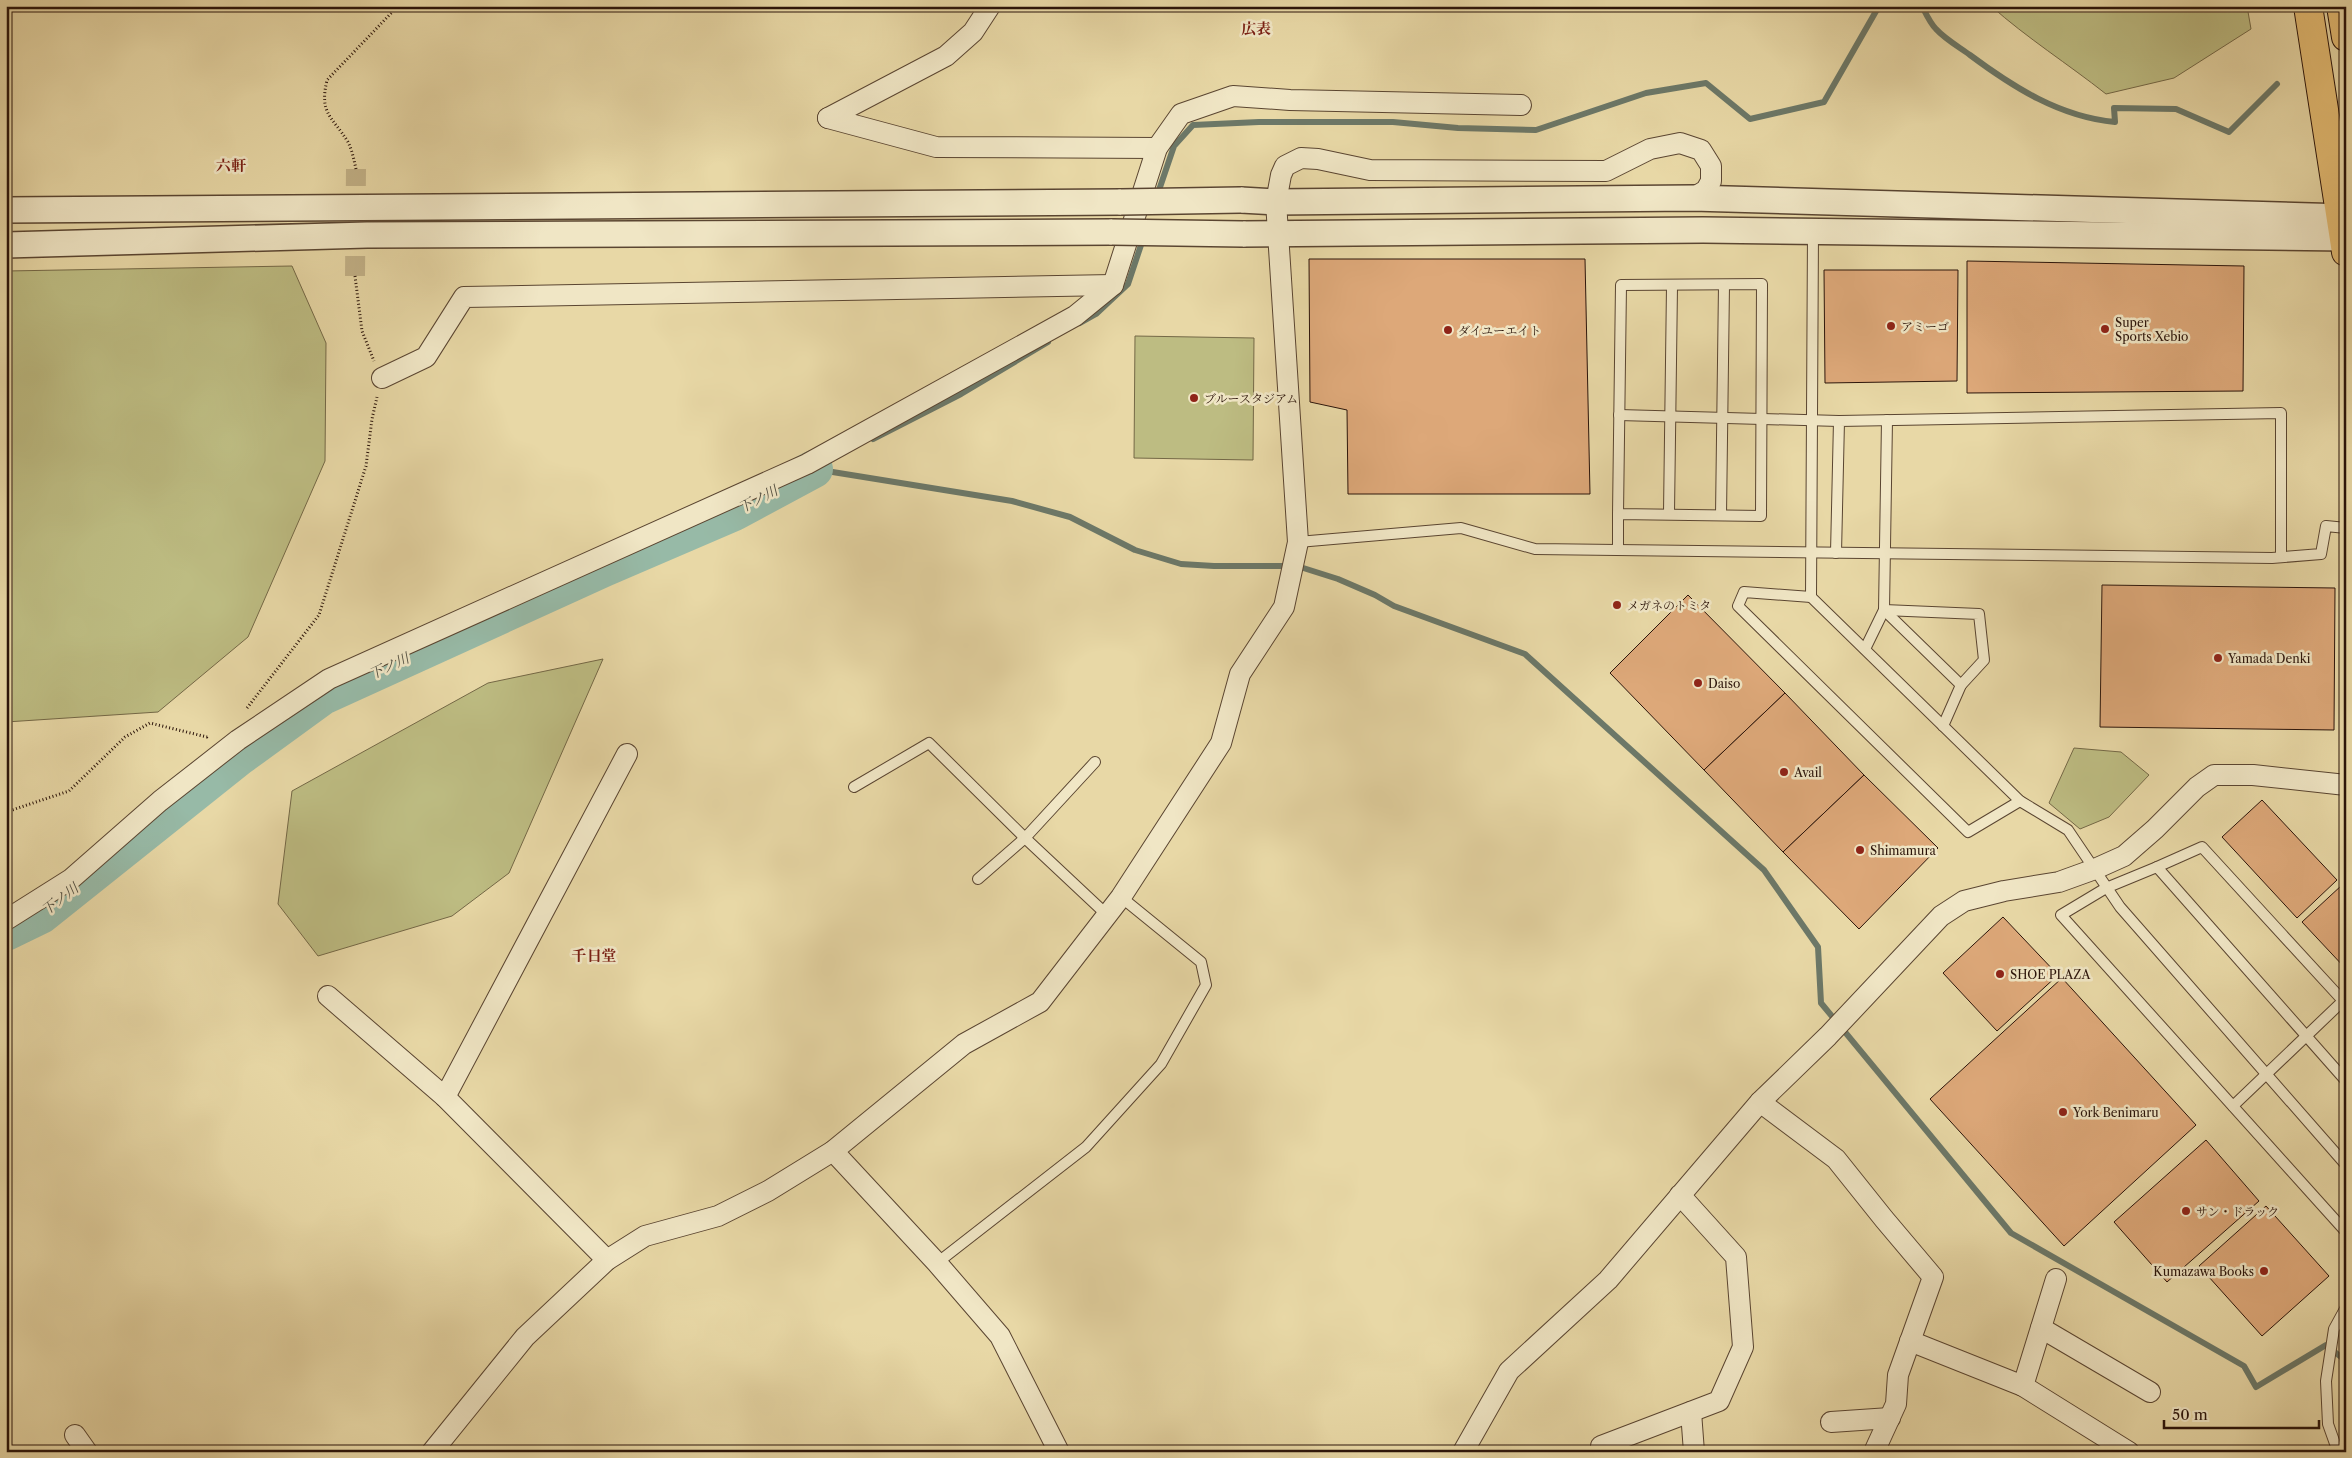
<svg xmlns="http://www.w3.org/2000/svg" width="2352" height="1458" font-family="'Libre Caslon Text','Noto Serif JP',serif">
  <style>
    .green { fill: #bdbc82; stroke: #746846 }
    .lines { fill: none; stroke-linecap: round; stroke-linejoin: round }
    .stream { stroke: #6c7868; stroke-width: 6 }
    .river { stroke: #97baa7; stroke-width: 38 }
    .building { fill: #dda879; stroke: #2b140a }
    .minor-tunnel { stroke: #c2b187; stroke-width: 20; stroke-dasharray: 20 10; stroke-linecap: butt }
    .service-casing { stroke: #5a4531; stroke-width: 12 }
    .minor-casing { stroke: #5a4531; stroke-width: 22 }
    .tertiary-casing { stroke: #5a4531; stroke-width: 28 }
    .trunk-casing { stroke: #2b140a; stroke-width: 30 }
    .path { stroke: #2b140a; stroke-width: 3; stroke-dasharray: 1 2.5; stroke-linecap: butt }
    .service { stroke: #f0e6c5; stroke-width: 10 }
    .minor { stroke: #f0e6c5; stroke-width: 20 }
    .tertiary { stroke: #f0e6c5; stroke-width: 25 }
    .trunk { stroke: #e4bc73; stroke-width: 28 }
    .tertiary-bridge-casing { stroke: #5a4531; stroke-width: 28; stroke-linecap: butt }
    .tertiary-bridge { stroke: #f0e6c5; stroke-width: 25 }
    .poi-dot { fill: #8f2418; stroke: #f0e6c5; stroke-width: 2 }
    .labels { text-anchor: middle; dominant-baseline: central; stroke-width: 5; stroke-linejoin: round; paint-order: stroke }
    .poi-label { font-size: 12px; fill: #2b140a; stroke: #f0e6c5; text-anchor: start }
    .water-label { font-size: 14px; font-style: italic; fill: #514e41; stroke: #f0e6c5 }
    .quarter-label { font-size: 15px; font-weight: bold; fill: #7a1f14; stroke: #f0e6c5 }
  </style>
  <rect width="100%" height="100%" fill="#e8d8a6"/>
  <filter id="stains"><feTurbulence type="fractalNoise" baseFrequency=".004" numOctaves="4"/><feColorMatrix values="0 0 0 0 .2 0 0 0 0 .09 0 0 0 0 .02 0 0 0 .5 -.17"/></filter>
  <radialGradient id="worn" r=".72"><stop offset=".6" stop-color="#630" stop-opacity="0"/><stop offset="1" stop-color="#630" stop-opacity=".3"/></radialGradient>
  <g class="green">
    <path d="M1991,6H2247L2251,29L2174,78L2106,94C2068,64 2027,38 1991,6Z"/>
    <path d="M292,266L326,343L325,461L248,637L158,712L6,722V271Z"/>
    <path d="M1135,336L1254,338L1253,460L1134,458Z"/>
    <path d="M603,659L509,873L452,916L318,956L278,904L292,791L488,683Z"/>
    <path d="M2074,748L2121,752L2149,775L2109,817L2080,829L2049,803Z"/>
  </g>
  <g class="lines">
    <g class="stream">
      <path d="M1922,6C1926,14 1930,23 1936,29C1945,39 1959,47 1970,55C2013,87 2060,117 2115,122L2114,108L2176,109L2229,132L2277,84"/>
      <path d="M1157,196L1174,146L1193,125L1259,122H1393L1458,128L1536,130L1646,93L1706,83L1750,119L1824,102L1879,6"/>
      <path d="M1080,323L1096,314L1128,284L1143,239"/>
      <path d="M873,439L961,394L1048,342"/>
      <path d="M814,469L1012,501L1070,517L1135,550L1181,564L1214,566H1297L1338,579L1375,595L1394,606L1525,654L1764,870L1818,947L1821,1003L2011,1233L2244,1366L2256,1387L2326,1345L2346,1361"/>
    </g>
    <path class="river" d="M6,932L41,915L239,757L323,696L604,568L734,512L814,469"/>
  </g>
  <g class="building">
    <path d="M1309,259H1585L1590,494H1348L1347,410L1310,402Z"/>
    <path d="M1967,261L2244,266L2243,391L1967,393Z"/>
    <path d="M1824,270H1958L1957,381L1825,383Z"/>
    <path d="M2102,585L2335,588L2334,730L2100,727Z"/>
    <path d="M1688,595L1785,693L1704,770L1610,673Z"/>
    <path d="M1785,693L1864,775L1783,852L1704,770Z"/>
    <path d="M1864,775L1938,848L1859,929L1783,852Z"/>
    <path d="M2262,800L2337,880L2297,918L2222,837Z"/>
    <path d="M2342,885L2346,889V969L2302,922Z"/>
    <path d="M2003,917L2058,975L1997,1031L1943,973Z"/>
    <path d="M2062,978L2196,1125L2064,1246L1930,1099Z"/>
    <path d="M2206,1140L2259,1201L2167,1282L2114,1222Z"/>
    <path d="M2266,1206L2329,1276L2262,1336L2199,1266Z"/>
  </g>
  <g class="lines">
    <path class="minor-tunnel" d="M355,276L356,169"/>
    <defs>
      <g id="service">
        <path d="M1813,232L1811,597L2020,801L2068,830L2120,907L2346,1165"/>
        <path d="M1619,415L1839,421"/>
        <path d="M1669,513L1672,286"/>
        <path d="M1721,515L1724,285"/>
        <path d="M1298,542L1461,528L1535,549L2272,558L2321,554L2326,526L2346,528"/>
        <path d="M1618,550V514L1621,285L1762,284L1761,516L1618,514"/>
        <path d="M1836,553L1839,421L2281,413V557"/>
        <path d="M1811,597L1744,592L1738,606L1968,832L2020,801"/>
        <path d="M1884,610L1979,614L1984,660L1961,685"/>
        <path d="M1884,610L1961,685L1943,726"/>
        <path d="M1865,649L1884,610L1887,420"/>
        <path d="M854,787L929,743L1025,838L1106,914"/>
        <path d="M2157,867L2202,847L2346,1004"/>
        <path d="M978,879L1025,838L1095,762"/>
        <path d="M2346,1081L2157,867L2106,888L2061,915L2346,1232"/>
        <path d="M2233,1106L2346,998"/>
        <path d="M937,1263L1086,1147L1161,1064L1206,985L1201,962L1121,897"/>
        <path d="M2338,1452L2328,1424L2326,1381L2334,1329L2346,1307"/>
      </g>
      <g id="minor">
        <path d="M828,118L936,147L1157,148"/>
        <path d="M828,118L946,56L973,32L990,6"/>
        <path d="M382,378L426,357L464,297L1113,285"/>
        <path d="M6,920L71,879L160,801L238,740L329,679L807,464L1075,316L1113,285L1157,148L1181,114L1233,96L1290,100L1521,105"/>
        <path d="M328,996L445,1097L607,1260"/>
        <path d="M445,1097L627,754"/>
        <path d="M1760,1102L1836,1159L1884,1219L1933,1277L1898,1375L1896,1404L1874,1452"/>
        <path d="M833,1151L937,1263L1000,1336L1059,1452"/>
        <path d="M2041,1328L2150,1392"/>
        <path d="M1910,1341L2023,1386L2129,1452"/>
        <path d="M2023,1386L2056,1279"/>
        <path d="M1691,1412L1694,1452"/>
        <path d="M1831,1422L1890,1418"/>
        <path d="M75,1435L87,1452"/>
        <path d="M432,1452L525,1337L607,1260L645,1236L718,1216L768,1191L833,1151L964,1044L1040,1002L1121,897L1221,743L1240,674L1284,607L1298,542L1276,202L1281,175L1285,166L1301,158L1318,159L1370,170L1606,171L1650,149L1680,143L1701,150L1711,166V181L1706,190L1693,198"/>
        <path d="M1463,1452L1509,1371L1608,1280L1760,1102L1828,1036L1941,916L1964,901L2004,891L2059,882L2095,869L2124,856L2155,829L2197,787L2214,775H2253L2346,785"/>
        <path d="M1602,1452L1601,1446L1719,1401L1743,1347L1736,1257L1680,1195"/>
      </g>
      <g id="tertiary">
        <path d="M1241,200L1276,202L1693,198L2346,217"/>
        <path d="M6,210L1121,202"/>
        <path d="M1243,234L1703,230L2346,238"/>
        <path d="M6,245L367,235L1112,232"/>
      </g>
      <g id="trunk">
        <path d="M2308,6L2346,252"/>
        <path d="M2341,6L2346,37"/>
      </g>
    </defs>
    <use href="#service" class="service-casing"/>
    <use href="#minor" class="minor-casing"/>
    <use href="#tertiary" class="tertiary-casing"/>
    <use href="#trunk" class="trunk-casing"/>
    <g class="path">
      <path d="M356,169C354,160 352,150 348,142C332,116 319,114 327,80L398,6"/>
      <path d="M355,276L362,331L374,361"/>
      <path d="M247,708L319,615L366,466L372,419L377,397"/>
      <path d="M6,812L69,791L125,737L150,723L207,737L209,735"/>
    </g>
    <use href="#service" class="service"/>
    <use href="#minor" class="minor"/>
    <use href="#tertiary" class="tertiary"/>
    <use href="#trunk" class="trunk"/>
    <defs>
      <g id="tertiary-bridge">
        <path d="M1121,202L1241,200"/>
        <path d="M1112,232L1243,234"/>
      </g>
    </defs>
    <use href="#tertiary-bridge" class="tertiary-bridge-casing"/>
    <use href="#tertiary-bridge" class="tertiary-bridge"/>
  </g>
  <g class="poi-dot">
    <circle cx="1891" cy="326" r="5"/>
    <circle cx="2105" cy="329" r="5"/>
    <circle cx="1448" cy="330" r="5"/>
    <circle cx="1194" cy="398" r="5"/>
    <circle cx="1617" cy="605" r="5"/>
    <circle cx="2218" cy="658" r="5"/>
    <circle cx="1698" cy="683" r="5"/>
    <circle cx="1784" cy="772" r="5"/>
    <circle cx="1860" cy="850" r="5"/>
    <circle cx="2000" cy="974" r="5"/>
    <circle cx="2063" cy="1112" r="5"/>
    <circle cx="2186" cy="1211" r="5"/>
    <circle cx="2264" cy="1271" r="5"/>
  </g>
  <g class="labels">
    <g class="poi-label">
      <text x="2115" y="322">Super<tspan x="2115" dy="14">Sports Xebio</tspan></text>
      <text x="1901" y="326">アミーゴ</text>
      <text x="1458" y="330">ダイユーエイト</text>
      <text x="1204" y="398">ブルースタジアム</text>
      <text x="1627" y="605">メガネのトミタ</text>
      <text x="2228" y="658">Yamada Denki</text>
      <text x="1708" y="683">Daiso</text>
      <text x="1794" y="772">Avail</text>
      <text x="1870" y="850">Shimamura</text>
      <text x="2010" y="974">SHOE PLAZA</text>
      <text x="2073" y="1112">York Benimaru</text>
      <text x="2196" y="1211">サン・ドラック</text>
      <text x="2254" y="1271" text-anchor="end">Kumazawa Books</text>
    </g>
    <g class="water-label">
      <text transform="translate(758 499) rotate(-28)">下ノ川</text>
      <text transform="translate(389 666) rotate(-25)">下ノ川</text>
      <text transform="translate(60 899) rotate(-38)">下ノ川</text>
    </g>
    <g class="quarter-label">
      <text x="1256" y="28">広表</text>
      <text x="231" y="165">六軒</text>
      <text x="594" y="955">千日堂</text>
    </g>
  </g>
  <rect width="2352" height="1458" fill="none" stroke="#e8d8a6" stroke-width="25"/>
  <rect x="8" y="8" width="2337" height="1443" fill="none" stroke="#2b140a" stroke-width="2.5"/>
  <rect x="12" y="12" width="2327" height="1433" fill="none" stroke="#2b140a"/>
  <path d="M2164 1420v8h155v-8" fill="none" stroke="#2b140a" stroke-width="2.5"/>
  <text x="2172" y="1420" font-size="15" fill="#2b140a" stroke="#f0e6c5" stroke-width="4" paint-order="stroke">50 m</text>
  <rect width="100%" height="100%" filter="url(#stains)"/>
  <rect width="100%" height="100%" fill="url(#worn)"/>
</svg>
